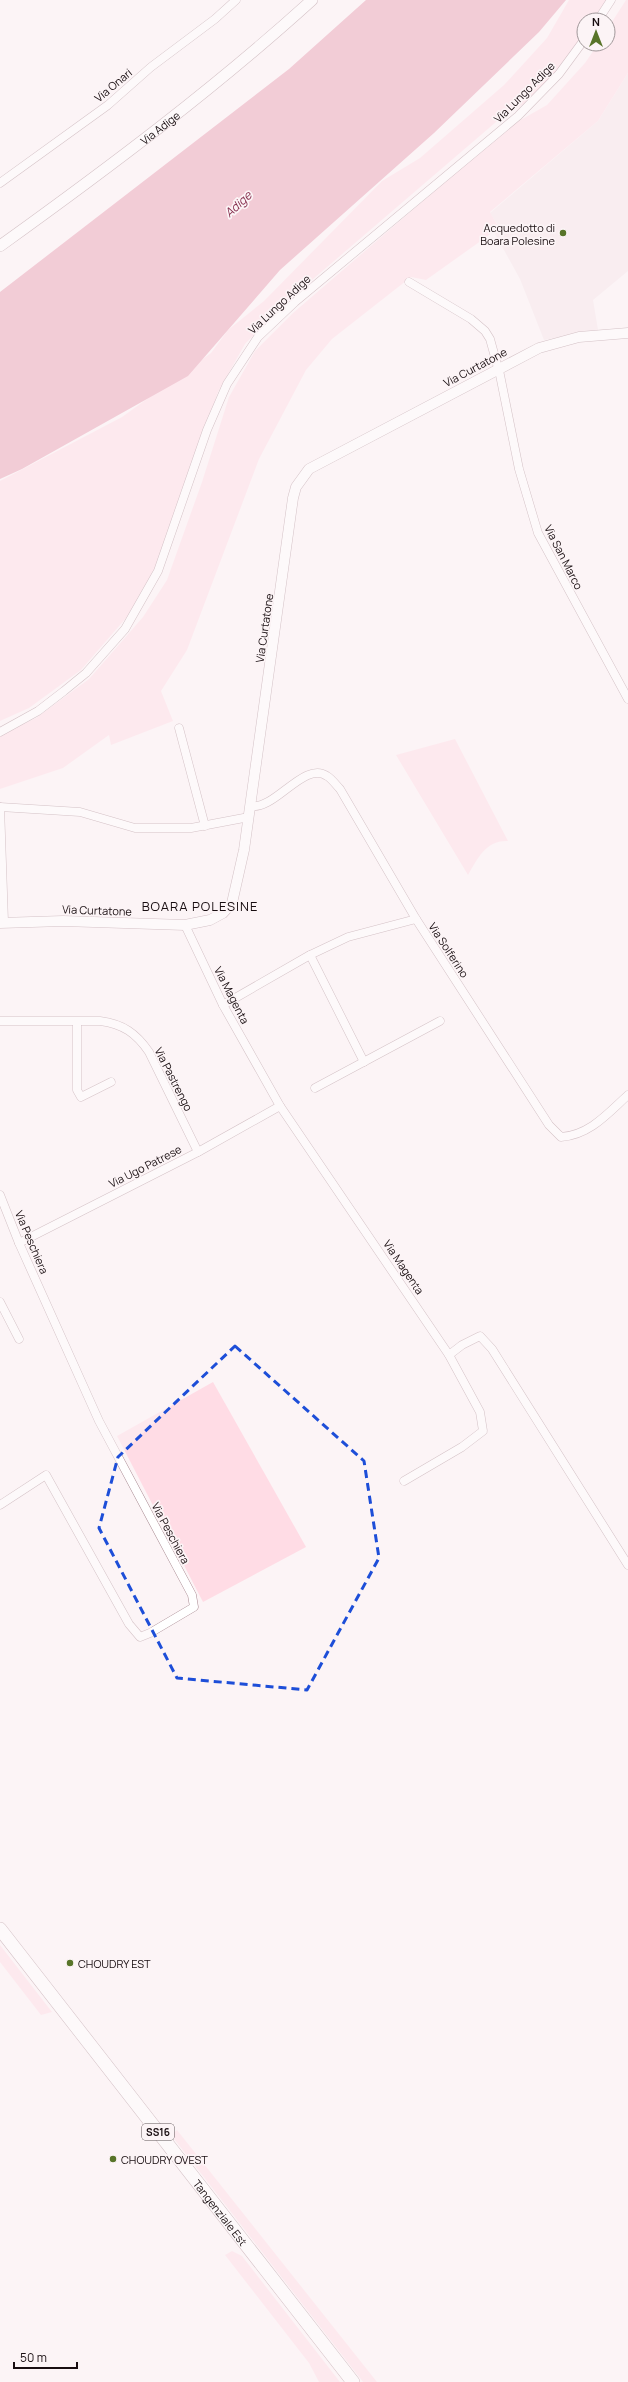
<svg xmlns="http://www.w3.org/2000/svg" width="628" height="2382" font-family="Manrope,sans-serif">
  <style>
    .built { fill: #f5e5e9 }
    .green { fill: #ffdce5 }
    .water { fill: #e79bb0 }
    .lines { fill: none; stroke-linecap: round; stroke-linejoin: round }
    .minor-casing { stroke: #a6868e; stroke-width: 9 }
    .tertiary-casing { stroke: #a6868e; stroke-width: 11 }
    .secondary-casing { stroke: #a6868e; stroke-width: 12 }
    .primary-casing { stroke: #a6868e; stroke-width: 14 }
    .minor { stroke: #fff; stroke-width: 8 }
    .tertiary { stroke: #fff; stroke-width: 10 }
    .secondary { stroke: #fff; stroke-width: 11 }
    .primary { stroke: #fff; stroke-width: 13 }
    .marked { fill: none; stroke: #1d4ed8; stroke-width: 3; stroke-dasharray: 8 5; stroke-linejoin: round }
    .poi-dot { fill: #587429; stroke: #fcf4f6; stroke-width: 1.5 }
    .labels { text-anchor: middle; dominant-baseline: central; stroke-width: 3.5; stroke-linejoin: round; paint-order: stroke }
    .shield { fill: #fcf4f6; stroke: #5c5255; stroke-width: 1 }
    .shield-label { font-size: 10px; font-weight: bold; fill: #180d10 }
    .street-label { font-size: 11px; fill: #180d10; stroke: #fcf4f6 }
    .poi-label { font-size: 11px; fill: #180d10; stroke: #fcf4f6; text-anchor: start }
    .water-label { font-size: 12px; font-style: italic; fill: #842c4c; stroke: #fcf4f6 }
    .quarter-label { font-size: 13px; letter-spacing: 1px; fill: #180d10; stroke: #fcf4f6 }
  </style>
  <rect width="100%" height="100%" fill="#fcf4f6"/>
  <path class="built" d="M628,73V271L593,300L598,330L544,340L520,279L494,232L499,227L490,213L598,121Z"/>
  <g class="green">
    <path d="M569,0H611L598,20H584V42L539,95L503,116L284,304L245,344L218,392L190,477L155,574L133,610L81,670L29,708L0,721V481L122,417L211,353L228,330L264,301L382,181L420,158L504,85L547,38Z"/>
    <path d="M626,0H628V73L598,121L490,212L499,228L426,280L411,277L332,339L306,370L259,459L187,650L161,691L173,721L111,745L109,735L63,768L0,789V735L36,718L89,679L143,617L167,580L202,482L229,397L255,351L293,313L510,126L547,105L585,63L598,44H608V28Z"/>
    <path d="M455,739L508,841C486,840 478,858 468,875L396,755Z"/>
    <path d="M213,1382L306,1547L203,1602L117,1436Z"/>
    <path d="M0,1945L52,2012L41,2015L0,1962Z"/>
    <path d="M177,2130L377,2382H363L171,2135Z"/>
    <path d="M232,2251L242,2256L340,2382H319L309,2363L225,2255Z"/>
  </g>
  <path class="water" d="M366,0H566L539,32L434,133L280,270L188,376L22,469L0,479V292L289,69Z"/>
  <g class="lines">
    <defs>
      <g id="minor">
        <path d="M598,20L611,0"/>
        <path d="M0,183L108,105L151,67L215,19L236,0"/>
        <path d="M409,282L471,319L485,331L490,339L500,375L519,469L538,533L628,699"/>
        <path d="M179,728L205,826"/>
        <path d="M0,732L38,711L64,691L86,673L125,629L158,571L207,430L227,384L258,337L295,302L518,116L559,74L584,40"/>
        <path d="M250,806C275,811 304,760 327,776C332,779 336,785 340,789L416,919L549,1125L561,1137C590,1135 608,1113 628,1095"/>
        <path d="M0,807L80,812L135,828H191L249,817"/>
        <path d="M0,807L4,922"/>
        <path d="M185,925L223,1005L280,1106L449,1355L462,1345L480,1336L492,1349L628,1565"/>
        <path d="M310,955L364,1062"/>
        <path d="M223,1005L310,955L348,937L416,919"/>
        <path d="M0,1021H100C123,1024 136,1033 149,1052L198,1152"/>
        <path d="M77,1022V1090L81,1097L111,1082"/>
        <path d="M315,1088L440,1021"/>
        <path d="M0,1195L19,1243L99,1421L192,1595L194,1607L150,1633L140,1637L129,1624L46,1475L0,1505"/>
        <path d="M19,1243L198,1152L280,1106"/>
        <path d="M0,1302L19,1339"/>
        <path d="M404,1481L462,1447L483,1431L480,1412L449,1355"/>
      </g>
      <path id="tertiary" d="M0,923L63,921L185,925L210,920L223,913L232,903L244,850L293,498L296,487L309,469L539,348L579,337L628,333"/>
      <g id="secondary">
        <path id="s1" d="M0,246C107,169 214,89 312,0"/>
      </g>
      <g id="primary">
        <path id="s2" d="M0,1929L353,2382"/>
      </g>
    </defs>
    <use href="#minor" class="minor-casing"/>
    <use href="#tertiary" class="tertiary-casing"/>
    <use href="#secondary" class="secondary-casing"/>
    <use href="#primary" class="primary-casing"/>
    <use href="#minor" class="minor"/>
    <use href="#tertiary" class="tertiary"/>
    <use href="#secondary" class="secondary"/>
    <use href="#primary" class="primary"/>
  </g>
  <path d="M0 0H628V2382H0ZM235,1346L364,1461L379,1558L307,1690L177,1678L99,1528L118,1457Z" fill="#fcf4f6" fill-opacity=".55" fill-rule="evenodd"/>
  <path class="marked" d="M235,1346L364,1461L379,1558L307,1690L177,1678L99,1528L118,1457Z"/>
  <g class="poi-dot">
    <circle cx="563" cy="233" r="4"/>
    <circle cx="70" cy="1963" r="4"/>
    <circle cx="113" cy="2159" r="4"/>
  </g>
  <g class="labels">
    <rect class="shield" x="142" y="2124" width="32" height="16" rx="3"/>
    <g class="shield-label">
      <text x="158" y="2132">SS16</text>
    </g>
    <g class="street-label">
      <text transform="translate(113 85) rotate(-40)">Via Onari</text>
      <text transform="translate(524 92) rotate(-45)">Via Lungo Adige</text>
      <text stroke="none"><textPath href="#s1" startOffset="199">Via Adige</textPath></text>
      <text transform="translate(279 304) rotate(-43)">Via Lungo Adige</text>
      <text transform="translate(475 367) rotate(-28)">Via Curtatone</text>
      <text transform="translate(564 557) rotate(63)">Via San Marco</text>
      <text transform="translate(264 628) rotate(-82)">Via Curtatone</text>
      <text transform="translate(97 910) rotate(2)">Via Curtatone</text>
      <text transform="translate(449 950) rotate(57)">Via Solferino</text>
      <text transform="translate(232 995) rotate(63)">Via Magenta</text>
      <text transform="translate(174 1079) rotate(63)">Via Pastrengo</text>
      <text transform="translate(145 1166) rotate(-27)">Via Ugo Patrese</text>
      <text transform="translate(32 1242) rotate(67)">Via Peschiera</text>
      <text transform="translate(404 1267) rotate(56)">Via Magenta</text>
      <text transform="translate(171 1533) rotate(62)">Via Peschiera</text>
      <text stroke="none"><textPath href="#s2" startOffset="359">Tangenziale Est</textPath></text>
    </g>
    <g class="poi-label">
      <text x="555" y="227" text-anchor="end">Acquedotto di<tspan x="555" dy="13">Boara Polesine</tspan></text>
      <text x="78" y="1963">CHOUDRY EST</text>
      <text x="121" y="2159">CHOUDRY OVEST</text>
    </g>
    <g class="water-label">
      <text transform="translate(238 204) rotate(-43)">Adige</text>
    </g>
    <g class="quarter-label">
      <text x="200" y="906">BOARA POLESINE</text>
    </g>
  </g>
  <g transform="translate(596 32)"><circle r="19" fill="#fcf4f6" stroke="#a1989a"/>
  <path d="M0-3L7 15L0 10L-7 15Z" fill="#587429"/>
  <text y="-6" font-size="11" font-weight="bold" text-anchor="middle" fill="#180d10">N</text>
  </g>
  <path d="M14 2362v6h63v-6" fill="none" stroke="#180d10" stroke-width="2"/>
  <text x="20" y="2362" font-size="12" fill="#180d10" stroke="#fcf4f6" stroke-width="3" paint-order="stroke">50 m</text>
</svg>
